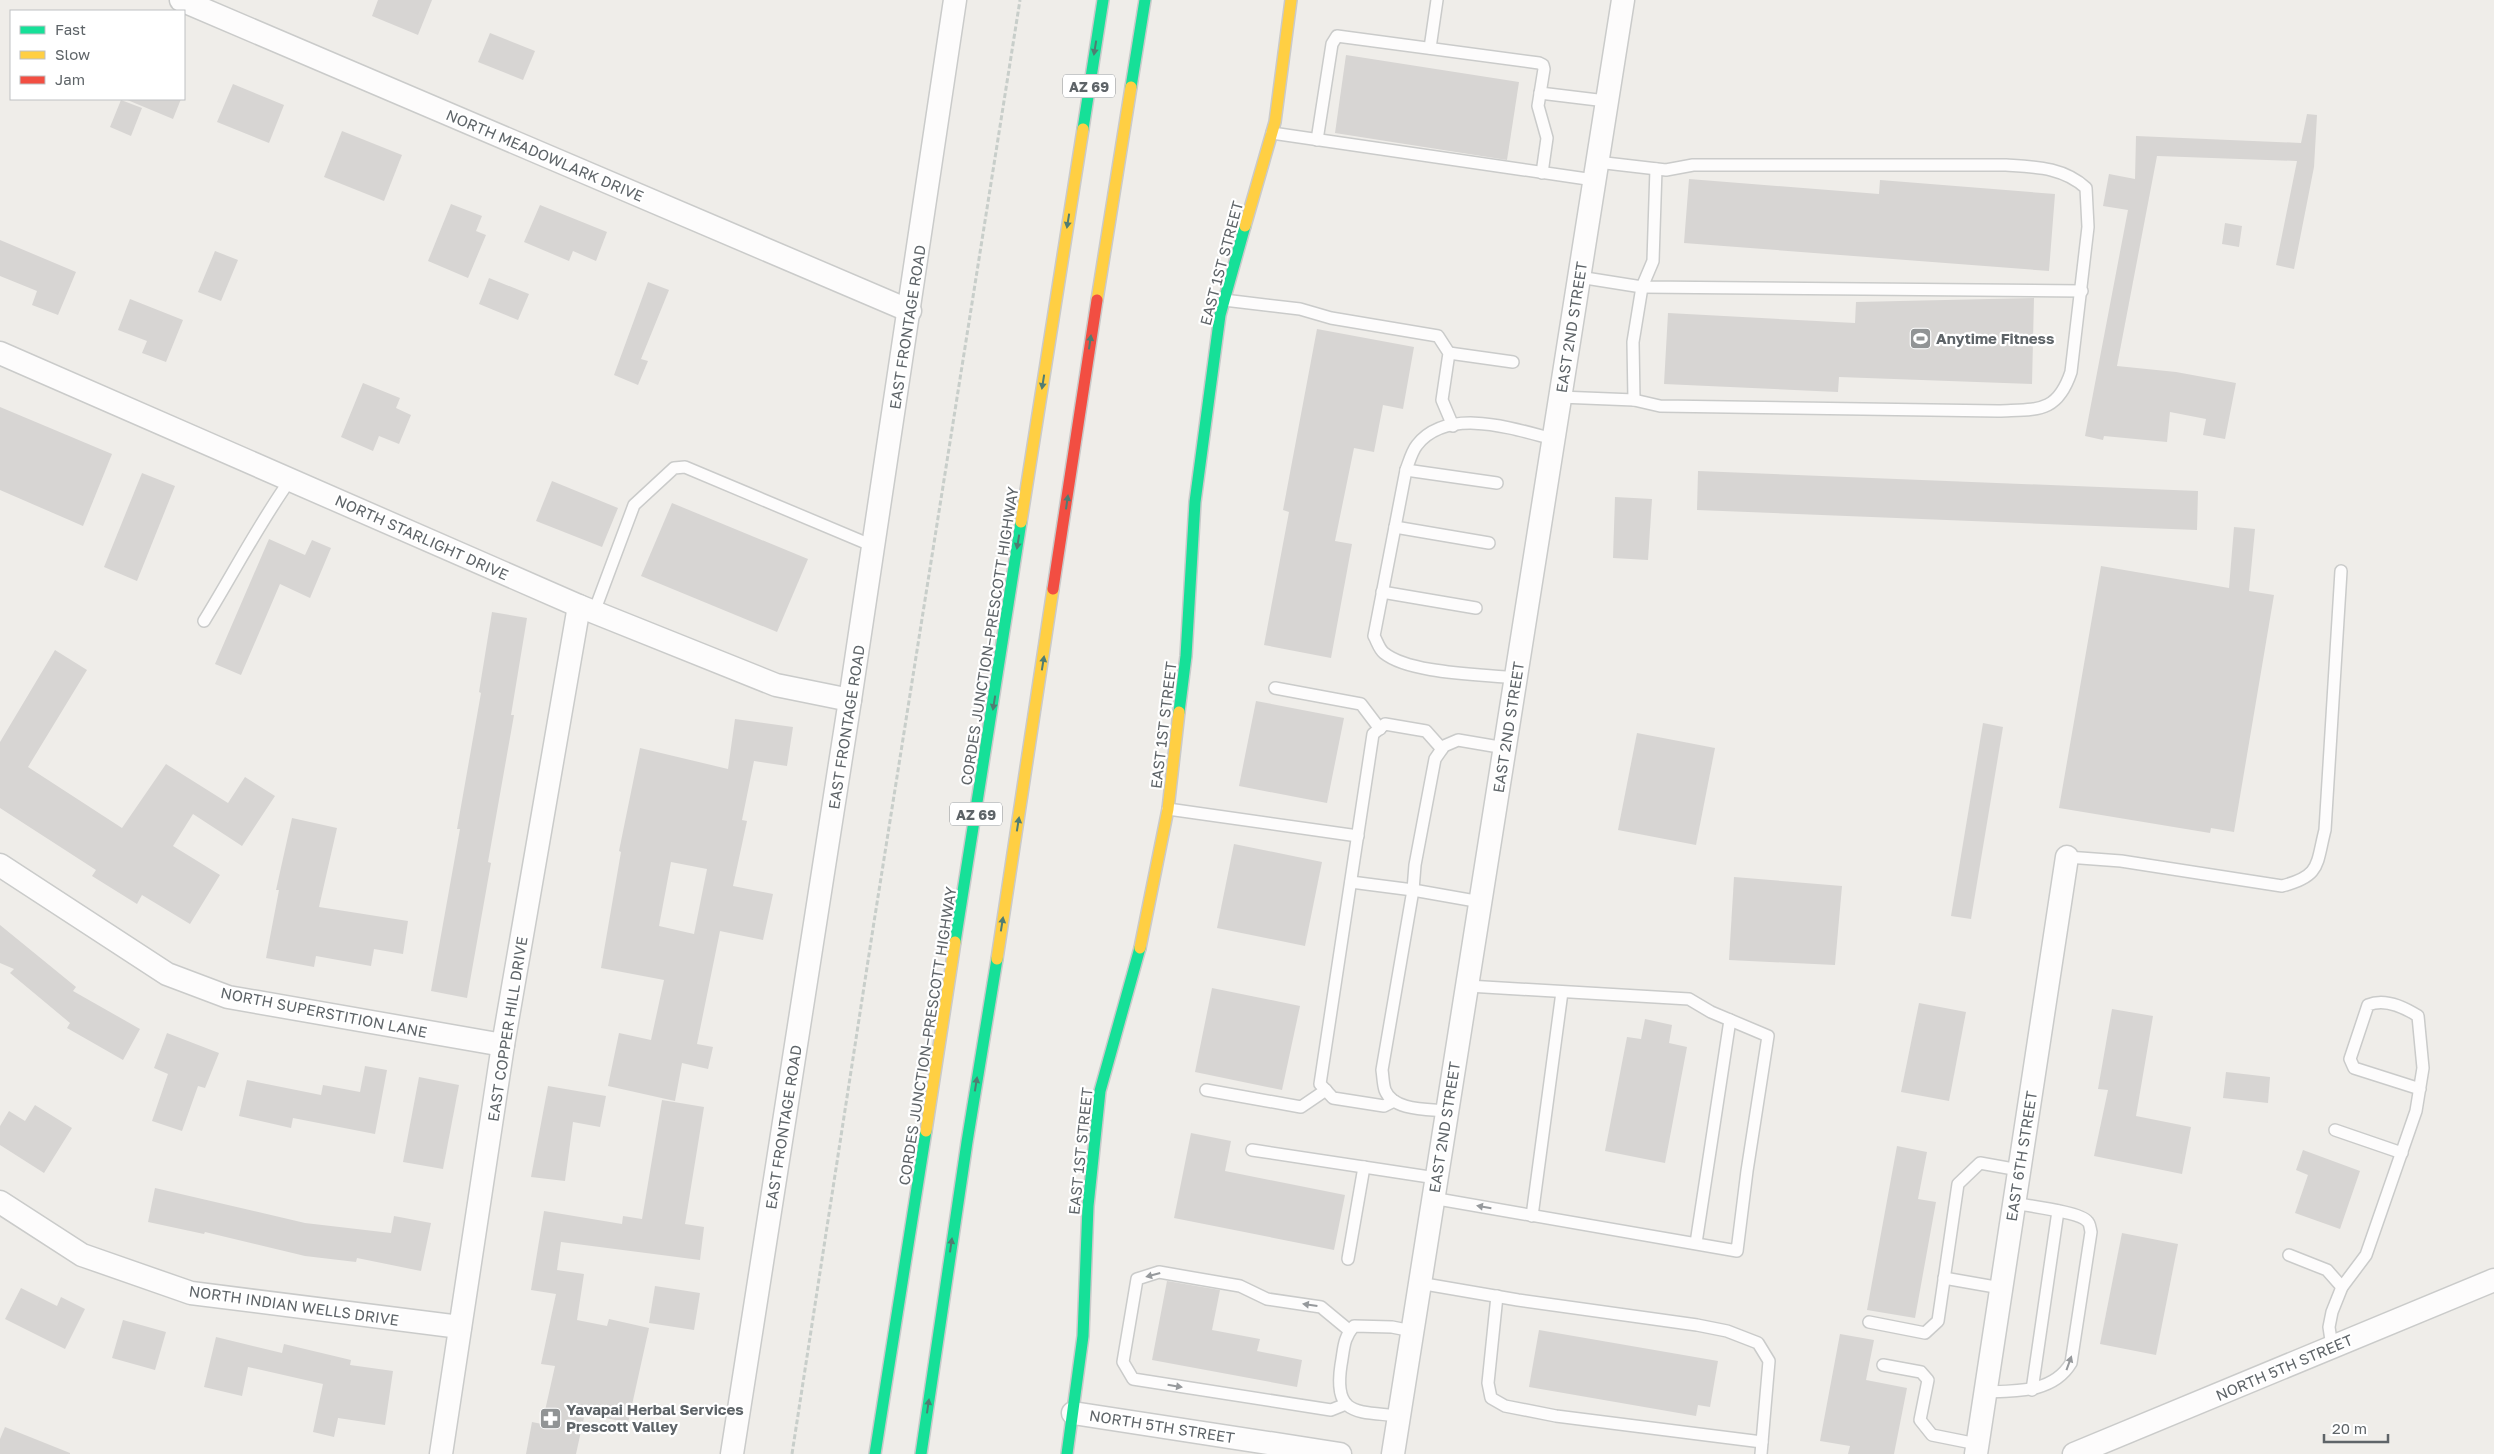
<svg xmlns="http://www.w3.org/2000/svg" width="2494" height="1454" font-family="'Golos Text',sans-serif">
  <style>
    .building { fill: #d7d5d3; fill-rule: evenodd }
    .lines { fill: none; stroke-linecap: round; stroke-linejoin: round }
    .lane-casing { stroke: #cacbca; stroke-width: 14 }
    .street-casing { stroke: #cacbca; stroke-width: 25 }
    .fast-casing { stroke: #cacaca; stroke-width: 14 }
    .slow-casing { stroke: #cacaca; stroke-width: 14 }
    .jam-casing { stroke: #cacaca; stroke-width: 14 }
    .path { stroke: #c8ceca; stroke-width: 3; stroke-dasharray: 5 2.5; stroke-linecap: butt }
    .lane { stroke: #fdfcfc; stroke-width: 11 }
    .street { stroke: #fdfcfc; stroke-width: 22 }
    .fast { stroke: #16e098; stroke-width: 11 }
    .slow { stroke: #ffcf43; stroke-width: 11 }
    .jam { stroke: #f24e42; stroke-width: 11 }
    .oneway { fill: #507d72 }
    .oneway2 { fill: #96999c }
    .labels { text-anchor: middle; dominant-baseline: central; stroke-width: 4.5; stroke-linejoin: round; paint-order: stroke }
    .shield { fill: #fff; stroke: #8e9295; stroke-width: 1 }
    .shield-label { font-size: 14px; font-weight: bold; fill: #5e6468 }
    .street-label { font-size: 15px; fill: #5e6468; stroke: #fff }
    .poi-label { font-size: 15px; font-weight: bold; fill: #5e6468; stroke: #fff; text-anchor: start }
  </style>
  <rect width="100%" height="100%" fill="#efede9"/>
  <g class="building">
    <path d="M378,0H432L418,35L372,16Z"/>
    <path d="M490,33L535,51L523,80L478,62Z"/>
    <path d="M1346,55L1519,82L1507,160L1335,133Z"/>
    <path d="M233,84L284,105L269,143L217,122Z"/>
    <path d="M125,99H181L173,119Z"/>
    <path d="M121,100L142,108L131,136L110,127Z"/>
    <path d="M2307,114L2317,115L2314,167L2294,269L2276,265L2297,161L2157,156L2117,366L2176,372L2236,383L2225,439L2203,435L2206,419L2170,412L2167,442L2104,436L2103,440L2085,436L2128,210L2103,206L2109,174L2135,179L2136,136L2301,143Z"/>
    <path d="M342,131L402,155L384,201L324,177Z"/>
    <path d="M1689,179L1879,194L1880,180L2055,194L2049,271L1684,243Z"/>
    <path d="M451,204L482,216L476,231L486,235L468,278L428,261Z"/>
    <path d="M540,205L607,232L596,261L573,251L569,261L524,242Z"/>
    <path d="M2225,223L2242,226L2239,247L2222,244Z"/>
    <path d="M0,240L76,272L58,315L32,305L37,291L0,276Z"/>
    <path d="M215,251L238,260L221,301L198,292Z"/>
    <path d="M489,278L529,294L518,320L479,304Z"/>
    <path d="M648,282L669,290L641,359L648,361L638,385L614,375Z"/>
    <path d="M2034,298L2032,384L1839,377L1838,392L1664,384L1668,313L1855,323L1856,302Z"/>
    <path d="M130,299L183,320L166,362L142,353L147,341L118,330Z"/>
    <path d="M1317,329L1414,347L1403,409L1383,405L1374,452L1354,448L1335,541L1352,544L1331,658L1264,645L1289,512L1283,510Z"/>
    <path d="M363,383L400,398L396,408L411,415L399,444L379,436L373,451L341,437Z"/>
    <path d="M0,407L112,454L83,526L0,490Z"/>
    <path d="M1698,471L2198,491L2197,530L1697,510Z"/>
    <path d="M142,473L175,486L137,581L104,567Z"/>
    <path d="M552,481L618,508L602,547L536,521Z"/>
    <path d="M1615,497L1652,499L1648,560L1613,558Z"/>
    <path d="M672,503L808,559L777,632L641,576Z"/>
    <path d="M2234,527L2255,529L2249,591L2274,595L2234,832L2211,828L2210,833L2059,808L2101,566L2229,588Z"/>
    <path d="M269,539L305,555L312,540L331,548L310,598L280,584L241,675L215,664Z"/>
    <path d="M492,612L527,618L511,715H514L488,862L491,863L467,998L431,991L460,829H457L481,693L479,692Z"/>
    <path d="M55,650L87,670L28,767L122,828L166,764L228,803L245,777L275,796L242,846L193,814L173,846L220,875L190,924L142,895L137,904L92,876L96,870L0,808V742Z"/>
    <path d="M1256,701L1344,718L1327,803L1239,786Z"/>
    <path d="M735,719L793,727L787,766L754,761L742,820L747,821L733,886L773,894L763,940L720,931L697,1044L713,1047L708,1069L682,1063L675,1101L608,1086L619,1033L651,1040L664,980L601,968L621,852L619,851L640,748L728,769ZM671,862L707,869L694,934L659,926Z"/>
    <path d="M1983,723L2003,727L1971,919L1951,916Z"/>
    <path d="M1637,733L1715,748L1696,845L1618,830Z"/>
    <path d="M292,818L337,828L319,907L408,921L403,954L374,949L371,966L316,956L314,967L266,958L279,890H276Z"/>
    <path d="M1234,844L1322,862L1305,946L1217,928Z"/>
    <path d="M1734,877L1842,886L1835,965L1729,960Z"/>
    <path d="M0,925L76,987L73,991L140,1029L123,1060L67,1028L70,1023L10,973L14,969L0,963Z"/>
    <path d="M1212,988L1300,1006L1282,1090L1195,1072Z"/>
    <path d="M1919,1003L1966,1012L1949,1101L1901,1092Z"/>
    <path d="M2112,1009L2153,1016L2136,1116L2191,1127L2182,1174L2094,1156L2108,1090L2098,1089Z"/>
    <path d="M1645,1019L1672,1025L1669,1043L1687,1047L1665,1163L1605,1151L1627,1037L1641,1039Z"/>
    <path d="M167,1033L219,1053L205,1088L198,1086L182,1131L152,1121L168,1074L154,1068Z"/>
    <path d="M365,1066L387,1070L375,1134L293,1118L291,1128L239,1116L247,1080L321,1095L323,1085L360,1092Z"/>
    <path d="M2226,1072L2270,1077L2268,1103L2223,1098Z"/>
    <path d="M419,1077L459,1085L443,1169L403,1162Z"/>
    <path d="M548,1086L606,1096L600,1127L573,1122L565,1181L531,1177Z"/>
    <path d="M662,1100L704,1107L685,1224L704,1227L700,1260L561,1242L557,1270L584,1274L577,1320L607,1326L609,1319L649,1328L628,1423L585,1413L576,1454H526L532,1422L542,1424L555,1366L541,1364L556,1294L531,1290L544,1211L622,1224L623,1216L642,1219Z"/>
    <path d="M35,1105L72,1128L44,1173L0,1145V1126L9,1111L25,1121Z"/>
    <path d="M1191,1133L1231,1141L1225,1171L1345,1195L1334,1250L1174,1218Z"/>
    <path d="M1897,1146L1927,1152L1918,1199L1936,1202L1915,1318L1867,1310Z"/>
    <path d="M2303,1150L2360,1171L2340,1229L2295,1213L2308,1175L2296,1170Z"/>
    <path d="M155,1188L305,1223L391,1233L394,1216L431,1223L421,1271L357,1258L356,1262L305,1256L205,1232L204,1234L148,1222Z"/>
    <path d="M2122,1233L2178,1244L2156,1355L2100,1344Z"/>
    <path d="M1167,1281L1220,1290L1212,1330L1260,1339L1257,1351L1302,1360L1297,1387L1152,1360Z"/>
    <path d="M655,1286L700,1293L694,1330L649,1323Z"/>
    <path d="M21,1288L57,1306L61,1297L85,1309L65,1349L5,1319Z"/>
    <path d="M123,1320L166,1332L155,1370L112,1358Z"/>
    <path d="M1539,1330L1718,1361L1710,1407L1698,1405L1696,1416L1529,1387Z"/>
    <path d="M1840,1334L1874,1340L1866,1380L1907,1388L1894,1454H1848L1850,1446L1820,1441Z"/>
    <path d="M216,1337L282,1353L284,1344L351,1360L350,1365L393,1371L385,1425L338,1418L334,1437L313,1432L323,1384L248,1367L242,1396L204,1387Z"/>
    <path d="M5,1427L70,1453V1454H0V1439Z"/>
  </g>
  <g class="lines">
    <defs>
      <g id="lane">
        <path d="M1430,48L1437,0"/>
        <path d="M1540,93L1606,101"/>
        <path d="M1272,133L1594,180"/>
        <path d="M1317,140L1332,44L1337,36L1539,63L1543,65L1544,69L1538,106L1547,138L1542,173"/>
        <path d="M1579,277L1642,287L2082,291"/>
        <path d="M1224,300L1300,309L1331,318L1438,336L1449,353L1442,400L1453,426"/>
        <path d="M1449,353L1513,362"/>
        <path d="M1560,397L1634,400L1660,406L1998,411C2037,409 2057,414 2071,372L2088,227L2086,188C2063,167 2035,167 2006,165H1693L1666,170L1597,162"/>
        <path d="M1634,400L1633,342L1642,287L1653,261L1656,169"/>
        <path d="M1406,470L1497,483"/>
        <path d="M1395,527L1489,543"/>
        <path d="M1382,592L1476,608"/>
        <path d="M594,612L634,505L674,468L685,467L873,546"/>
        <path d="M204,621C233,574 258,525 290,480"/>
        <path d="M1516,678C1482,674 1410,674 1384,653C1379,649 1377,641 1374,636L1406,470C1409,462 1412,451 1417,445C1448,406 1514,429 1553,439"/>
        <path d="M1275,688L1361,704L1380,729"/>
        <path d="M1168,809L1358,836"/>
        <path d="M2067,857L2121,861L2282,886C2321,876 2316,865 2325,830L2341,571"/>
        <path d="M1351,882L1413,890L1415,865L1435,759L1444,746L1458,740L1505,748"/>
        <path d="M1206,1090L1301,1107L1326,1090"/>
        <path d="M1394,1101L1384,1106L1333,1098L1320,1084L1373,734L1385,724L1426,731L1442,749"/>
        <path d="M1447,1111C1428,1109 1393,1111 1385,1090C1383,1084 1383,1076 1382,1070L1413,890L1481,902"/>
        <path d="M2335,1130L2402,1153"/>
        <path d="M1252,1150L1436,1178"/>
        <path d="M1432,1198L1737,1251L1747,1171L1768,1036L1711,1012L1689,999L1468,986"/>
        <path d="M1532,1216L1562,992"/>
        <path d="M1696,1243L1730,1020"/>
        <path d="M2289,1255L2327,1270L2342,1287"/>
        <path d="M1348,1259L1364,1167"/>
        <path d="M1944,1278L2001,1288"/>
        <path d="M1419,1283L1518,1300L1697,1325L1727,1331L1758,1343L1769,1361L1761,1454"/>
        <path d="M1497,1296L1488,1383L1491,1398L1505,1406L1556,1416L1762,1442"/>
        <path d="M1869,1322L1925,1333L1938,1321L1958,1184L1980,1163L2019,1170"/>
        <path d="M2332,1347L2329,1327L2332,1312L2342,1287L2366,1255L2416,1111L2423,1068L2418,1016C2404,1007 2384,998 2368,1005L2350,1059L2354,1068L2420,1089"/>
        <path d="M1883,1365L1921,1372L1928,1380L1920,1420L1932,1435L1977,1444"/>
        <path d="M2032,1390L2058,1211"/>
        <path d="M1985,1392C2016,1391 2053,1393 2071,1363L2091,1232C2090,1228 2090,1223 2087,1221C2080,1212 2028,1206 2014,1203"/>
        <path d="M1346,1404L1331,1410L1133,1379L1123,1362L1137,1279L1159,1272L1240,1286L1267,1299L1321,1307L1350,1331"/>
        <path d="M1399,1416C1358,1411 1333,1417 1341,1365C1344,1349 1343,1338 1354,1326L1392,1327L1412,1331"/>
      </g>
      <g id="street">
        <path d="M181,0L910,311"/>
        <path d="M0,353L579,606L776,685L850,700"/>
        <path d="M0,865L167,974L228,997L503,1045"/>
        <path d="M0,1202L82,1255L191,1293L460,1327"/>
        <path d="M1073,1413L1340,1454"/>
        <path d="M441,1454L503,1045L579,606"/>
        <path d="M732,1454L850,700L955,0"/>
        <path d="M1393,1454L1623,0"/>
        <path d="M1976,1454L2067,857"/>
        <path d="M2074,1454L2494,1280"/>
      </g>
      <g id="fast">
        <path d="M1131,87L1145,0"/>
        <path d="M1083,129L1103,0"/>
        <path d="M1179,712L1186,656L1195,502L1220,315L1245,226"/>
        <path d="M955,942L1021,522"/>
        <path d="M875,1454L926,1131"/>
        <path d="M921,1454L967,1142L997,959"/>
        <path d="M1067,1454L1083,1336L1088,1206L1100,1091L1140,948"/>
      </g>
      <g id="slow">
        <path d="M1245,226L1275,122L1291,0"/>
        <path d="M1097,300L1131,87"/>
        <path d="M1021,522L1083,129"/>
        <path d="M1140,948L1168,809L1179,712"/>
        <path d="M997,959L1053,589"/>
        <path d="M926,1131L955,942"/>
      </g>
      <path id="jam" d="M1053,589L1097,300"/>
    </defs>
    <use href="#lane" class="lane-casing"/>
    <use href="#street" class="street-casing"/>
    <use href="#fast" class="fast-casing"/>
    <use href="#slow" class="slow-casing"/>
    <use href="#jam" class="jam-casing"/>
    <path class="path" d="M792,1454L874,922L1020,0"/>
    <use href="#lane" class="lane"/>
    <use href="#street" class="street"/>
    <use href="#fast" class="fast"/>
    <use href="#slow" class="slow"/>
    <use href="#jam" class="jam"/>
  </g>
  <defs><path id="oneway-solid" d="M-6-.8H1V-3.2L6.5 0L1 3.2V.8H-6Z" transform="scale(1.25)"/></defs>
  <g class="oneway">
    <use href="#oneway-solid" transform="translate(1095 48) rotate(99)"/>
    <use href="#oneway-solid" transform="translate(1068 221) rotate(99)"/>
    <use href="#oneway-solid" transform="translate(1090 342) rotate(-82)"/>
    <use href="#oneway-solid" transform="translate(1043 382) rotate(99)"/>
    <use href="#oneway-solid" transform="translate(1067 502) rotate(-82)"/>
    <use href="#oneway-solid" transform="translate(1018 542) rotate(99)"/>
    <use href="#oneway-solid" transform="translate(1043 663) rotate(-81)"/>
    <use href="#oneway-solid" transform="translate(994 703) rotate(99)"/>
    <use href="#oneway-solid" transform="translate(1018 824) rotate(-81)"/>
    <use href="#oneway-solid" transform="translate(1002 924) rotate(-81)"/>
    <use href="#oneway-solid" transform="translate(976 1084) rotate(-81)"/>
    <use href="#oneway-solid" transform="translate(951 1245) rotate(-82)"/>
    <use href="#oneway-solid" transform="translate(928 1406) rotate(-82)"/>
  </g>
  <g class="oneway2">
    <use href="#oneway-solid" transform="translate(1484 1207) rotate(-170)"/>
    <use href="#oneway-solid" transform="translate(1153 1275) rotate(165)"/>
    <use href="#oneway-solid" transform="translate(1310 1305) rotate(-172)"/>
    <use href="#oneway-solid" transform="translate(2069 1363) rotate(-70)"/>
    <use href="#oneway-solid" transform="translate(1175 1386) rotate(9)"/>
  </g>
  <defs>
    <symbol id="stadium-square" viewBox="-11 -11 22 22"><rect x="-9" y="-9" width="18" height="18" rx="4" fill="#919495" stroke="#fff"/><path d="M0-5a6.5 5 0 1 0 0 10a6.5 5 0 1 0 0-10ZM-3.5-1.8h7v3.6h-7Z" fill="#fff"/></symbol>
    <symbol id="pharmacy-square" viewBox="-11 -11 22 22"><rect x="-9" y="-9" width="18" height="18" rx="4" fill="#919495" stroke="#fff"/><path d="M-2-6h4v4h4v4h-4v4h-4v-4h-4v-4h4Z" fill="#fff"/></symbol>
  </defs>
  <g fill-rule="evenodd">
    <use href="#stadium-square" x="1908" y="326" width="25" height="25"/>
    <use href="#pharmacy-square" x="538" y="1406" width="25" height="25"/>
  </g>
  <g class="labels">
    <g class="shield">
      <rect x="1063" y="74.5" width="52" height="23" rx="4"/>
      <rect x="950" y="802.5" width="52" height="23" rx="4"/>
    </g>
    <g class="shield-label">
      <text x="1089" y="86">AZ 69</text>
      <text x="976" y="814">AZ 69</text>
    </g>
    <g class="street-label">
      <text transform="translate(545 155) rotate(23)">NORTH MEADOWLARK DRIVE</text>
      <text transform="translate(1221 263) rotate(-75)">EAST 1ST STREET</text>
      <text transform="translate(907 327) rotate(-81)">EAST FRONTAGE ROAD</text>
      <text transform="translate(1571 327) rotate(-81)">EAST 2ND STREET</text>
      <text transform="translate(422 537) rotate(24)">NORTH STARLIGHT DRIVE</text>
      <text transform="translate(989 636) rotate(-81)">CORDES JUNCTION–PRESCOTT HIGHWAY</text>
      <text transform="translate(1163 725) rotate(-83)">EAST 1ST STREET</text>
      <text transform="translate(846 727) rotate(-81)">EAST FRONTAGE ROAD</text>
      <text transform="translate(1508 727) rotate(-81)">EAST 2ND STREET</text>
      <text transform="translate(324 1012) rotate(11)">NORTH SUPERSTITION LANE</text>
      <text transform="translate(507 1029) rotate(-81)">EAST COPPER HILL DRIVE</text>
      <text transform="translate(927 1036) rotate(-81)">CORDES JUNCTION–PRESCOTT HIGHWAY</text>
      <text transform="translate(783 1127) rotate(-81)">EAST FRONTAGE ROAD</text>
      <text transform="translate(1444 1127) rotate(-81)">EAST 2ND STREET</text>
      <text transform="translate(1080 1151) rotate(-84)">EAST 1ST STREET</text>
      <text transform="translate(2021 1156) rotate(-81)">EAST 6TH STREET</text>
      <text transform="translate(294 1305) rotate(8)">NORTH INDIAN WELLS DRIVE</text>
      <text transform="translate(2284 1367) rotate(-23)">NORTH 5TH STREET</text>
      <text transform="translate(1162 1426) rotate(9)">NORTH 5TH STREET</text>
    </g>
    <g class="poi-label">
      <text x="1936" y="338">Anytime Fitness</text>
      <text x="566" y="1409">Yavapai Herbal Services<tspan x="566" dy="17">Prescott Valley</tspan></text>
    </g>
  </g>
  <rect x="10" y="10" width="175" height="90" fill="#ffffff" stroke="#bfc1c3"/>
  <rect x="20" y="26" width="25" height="8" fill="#16e098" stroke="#bfc1c3"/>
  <text x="55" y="35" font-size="15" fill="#5e6468">Fast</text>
  <rect x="20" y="51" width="25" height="8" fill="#ffcf43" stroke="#bfc1c3"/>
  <text x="55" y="60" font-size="15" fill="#5e6468">Slow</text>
  <rect x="20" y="76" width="25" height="8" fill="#f24e42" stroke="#bfc1c3"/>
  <text x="55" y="85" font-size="15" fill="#5e6468">Jam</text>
  <path d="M2324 1434v8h64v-8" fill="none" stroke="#5e6468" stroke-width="2.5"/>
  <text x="2332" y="1434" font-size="15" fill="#5e6468" stroke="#ffffff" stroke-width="4" paint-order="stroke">20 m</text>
</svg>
